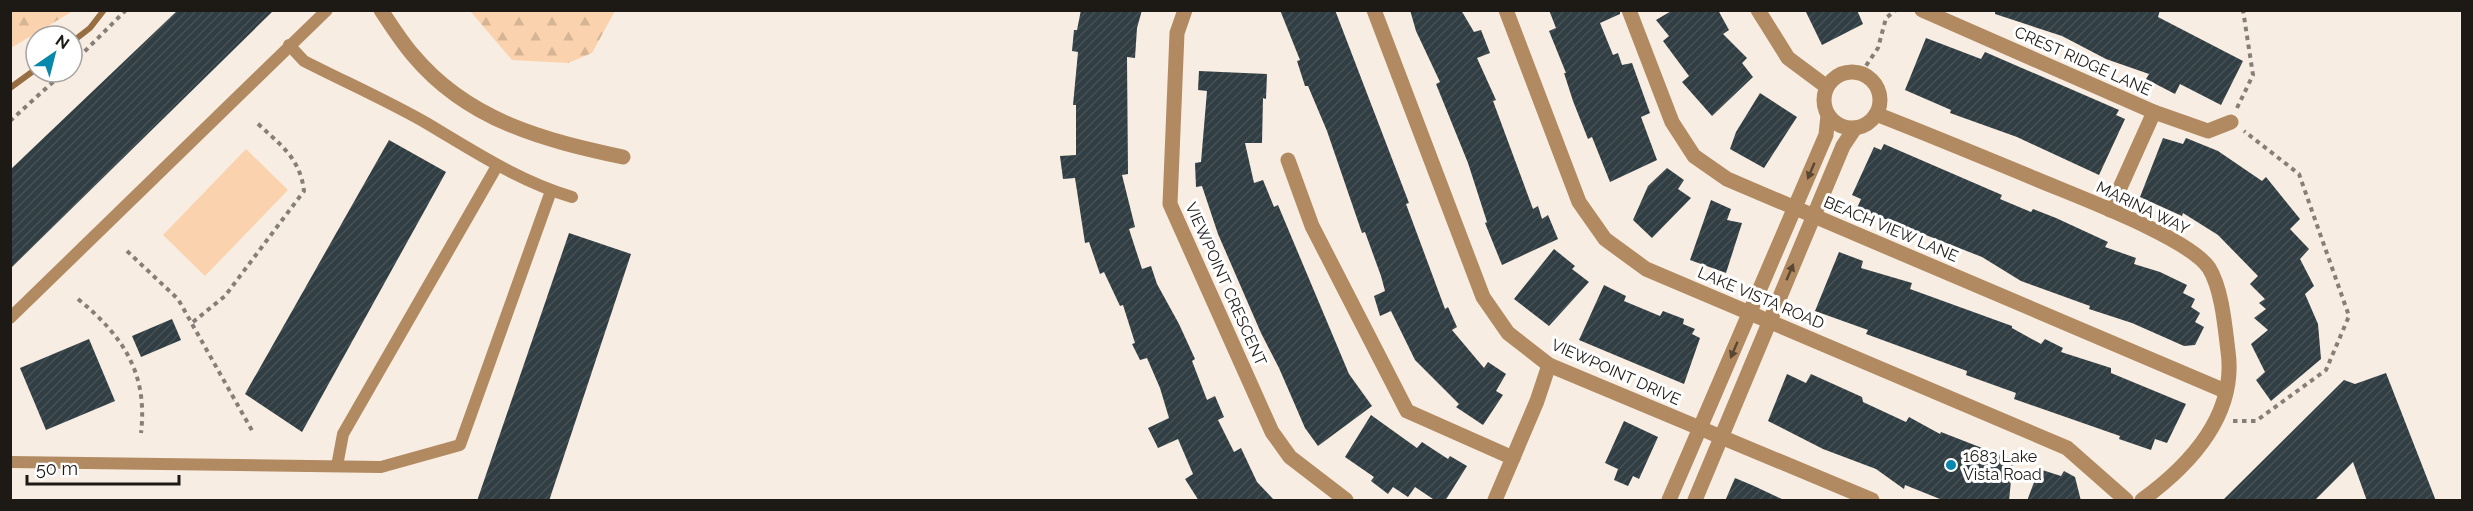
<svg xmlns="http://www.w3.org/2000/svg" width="2473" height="511" font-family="Raleway,sans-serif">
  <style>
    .grass { fill: #fad3ae }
    .forest { fill: url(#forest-firs) }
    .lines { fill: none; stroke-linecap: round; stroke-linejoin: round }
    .stream { stroke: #976d42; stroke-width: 6 }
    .building { fill: url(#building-hatch) }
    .path { stroke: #867f78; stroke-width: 4; stroke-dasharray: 4.5 4.5; stroke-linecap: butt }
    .lane { stroke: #b28a61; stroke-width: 12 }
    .street { stroke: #b28a61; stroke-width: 15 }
    .oneway { fill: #594633 }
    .poi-dot { fill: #0888aa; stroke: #fff; stroke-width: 2 }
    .labels { text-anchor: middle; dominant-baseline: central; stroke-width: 6; stroke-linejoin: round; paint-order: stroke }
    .street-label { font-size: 16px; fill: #1d1915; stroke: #fff }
    .poi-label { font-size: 16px; fill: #1d1915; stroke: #fff; text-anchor: start }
  </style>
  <defs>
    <pattern id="forest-firs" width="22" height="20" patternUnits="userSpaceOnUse" patternTransform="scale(1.5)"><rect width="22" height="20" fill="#fad3ae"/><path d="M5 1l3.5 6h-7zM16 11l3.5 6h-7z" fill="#d6b595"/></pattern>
    <pattern id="building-hatch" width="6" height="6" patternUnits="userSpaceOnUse" patternTransform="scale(1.5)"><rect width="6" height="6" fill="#313e43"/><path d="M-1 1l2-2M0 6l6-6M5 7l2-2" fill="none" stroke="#465155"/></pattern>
  </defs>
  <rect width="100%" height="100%" fill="#f8ede2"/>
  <path class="grass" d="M246,149L288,190L205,276L163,235Z"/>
  <g class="forest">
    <path d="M11,10H73V11L11,48Z"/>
    <path d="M470,11H615L592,53L568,63L512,60Z"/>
  </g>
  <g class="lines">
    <g class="stream">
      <path d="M72,42L90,28L104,10"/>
      <path d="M10,88L36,69"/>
    </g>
  </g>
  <g class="building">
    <path d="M178,10H274L10,269V170Z"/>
    <path d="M1081,10H1142L1137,28L1135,58L1127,57L1128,174L1122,175L1135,227L1129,229L1142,269L1151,266L1157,284L1179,324L1195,359L1192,361L1207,400L1215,396L1224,417L1218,420L1234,452L1241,448L1257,482L1275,501H1199L1185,479L1193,474L1178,439L1158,448L1148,428L1169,418L1160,388L1147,358L1140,360L1132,344L1135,343L1123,305L1120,306L1104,272L1100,274L1089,242L1085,243L1075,178L1063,179L1060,156L1076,155V105H1073L1078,52L1072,51L1074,30H1077Z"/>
    <path d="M1280,10H1335L1409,203L1406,204L1445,309L1448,307L1457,327L1452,330L1484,368L1488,362L1506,374L1496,391L1503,395L1483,425L1456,407L1459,404L1415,360L1391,311L1380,316L1374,296L1385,291L1381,276L1365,232L1362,233L1327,131L1308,86H1305L1297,61L1300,60Z"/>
    <path d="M1410,10H1461L1474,32L1481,30L1490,53L1477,58L1496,100L1493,101L1533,209L1538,206L1542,219L1548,215L1558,239L1502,265L1485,223L1487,222L1468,163L1436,84L1440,82L1416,31Z"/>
    <path d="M1549,10H1620V14L1600,23L1613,55L1618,53L1622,65L1632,63L1650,113L1641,117L1657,160L1610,182L1592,137L1588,139L1573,101L1564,73H1566L1549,31L1556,28Z"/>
    <path d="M1673,10H1718L1729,30L1723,34L1747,58L1742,63L1753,77L1712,116L1682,82L1689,76L1663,41L1669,36L1656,20Z"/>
    <path d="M1805,10H1857L1863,24L1822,45Z"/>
    <path d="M1995,10H2160L2158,17L2243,61L2221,105L2180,84L2175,94L2146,79L2149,74L2106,59L2062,36L1995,14Z"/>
    <path d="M1926,38L1981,59L1985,52L2119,110L2116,115L2125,119L2099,175L2017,137L1950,113L1951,110L1905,90Z"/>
    <path d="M1199,71L1267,74L1266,99L1263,98L1262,143H1245L1254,183L1263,180L1274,207L1278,205L1349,374L1372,406L1318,446L1305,428L1279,368L1261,333L1218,234L1202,186L1196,187L1195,163L1201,162L1207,91L1198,90Z"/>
    <path d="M1760,93L1797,117L1764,168L1730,149L1736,132Z"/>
    <path d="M2163,138L2183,144L2186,138L2218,151L2262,181L2266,177L2300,219L2290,229L2309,249L2300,259L2314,286L2305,294L2318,324L2321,359L2271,401L2256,380L2265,372L2251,344L2268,330L2254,318L2266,309L2259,303L2265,299L2250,284L2258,276L2218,235L2183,213L2182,216L2140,197Z"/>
    <path d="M389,140L446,172L302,432L245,394Z"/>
    <path d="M1884,144L2002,195L2000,199L2031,212L2033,209L2056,218L2108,242L2105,247L2136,258L2134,264L2160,272L2187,285L2183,293L2195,299L2191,307L2200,313L2195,322L2204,327L2195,345L2184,346L2132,323L2089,309L2090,306L2021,281L1982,257L1857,208L1861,199L1852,195L1874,147L1881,150Z"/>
    <path d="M1667,168L1684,180L1678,189L1691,198L1652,238L1633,220L1648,186Z"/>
    <path d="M1711,200L1731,209L1727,220L1742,223L1726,273L1690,260Z"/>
    <path d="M569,233L631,254L549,501H477Z"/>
    <path d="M1554,249L1575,266L1572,269L1589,282L1549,326L1514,299Z"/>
    <path d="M1839,252L1863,261L1861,268L1912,283L1910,289L2012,326V328L2041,344L2045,339L2063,348L2061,352L2111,368V373L2186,404L2167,443L2155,439L2151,450L2119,439L2120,436L2014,399L2016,393L1966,375L1967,371L1866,334L1868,330L1815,311Z"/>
    <path d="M1604,285L1626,296L1624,301L1660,316L1663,311L1684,319L1683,324L1695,329L1692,334L1700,338L1684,384L1579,340Z"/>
    <path d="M172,319L181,340L141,357L132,336Z"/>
    <path d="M89,339L115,401L46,430L20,368Z"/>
    <path d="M2386,373L2436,501H2367L2353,462L2314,501H2222L2344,380L2355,384Z"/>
    <path d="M1787,374L1806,383L1811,374L1862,397L1863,402L1906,422L1909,417L1940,434L1941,432L2013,460L2009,501H1945L1905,485L1904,489L1876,469L1823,449L1768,421Z"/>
    <path d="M1371,415L1417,448L1422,442L1448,459L1450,456L1467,466L1445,501H1436L1415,487L1408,497L1393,487L1388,494L1371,481L1374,477L1345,457Z"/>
    <path d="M1624,421L1658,437L1639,479L1633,476L1628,486L1614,480L1618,469L1605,463Z"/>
    <path d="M2039,469L2061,476L2064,471L2075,477L2081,501H2027Z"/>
    <path d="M1735,478L1754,486L1786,501H1725Z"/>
  </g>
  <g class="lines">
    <g class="path">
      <path d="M72,64L126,10"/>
      <path d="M1861,73L1878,48L1886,18L1896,10"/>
      <path d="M2237,108L2253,75L2243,10"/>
      <path d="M10,121L64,72"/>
      <path d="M127,251L178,299L254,434"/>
      <path d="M78,299C123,336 148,373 141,433"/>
      <path d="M193,322L225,296L304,191C300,157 279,144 255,121"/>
      <path d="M2233,421H2256L2326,370L2349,316L2299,174L2244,131"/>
    </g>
    <g class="lane">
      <path d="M289,45L304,61C345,82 388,101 428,124C475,152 519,181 572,197"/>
      <path d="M10,318L327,10"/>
      <path d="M10,462L381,467L460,445L551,191"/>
      <path d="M337,466L343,434L497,166"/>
    </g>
    <g class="street">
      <path d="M381,10C391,25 401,41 413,55C468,121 544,140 623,157"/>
      <path d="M1185,10L1177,33L1170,204L1272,432L1290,457L1346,500"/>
      <path d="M1374,10L1483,297L1508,333L1549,365L1872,500"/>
      <path d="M1506,10L1579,202L1605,239L1646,269L2067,448L2126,500"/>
      <path d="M1629,10L1672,122L1694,156L1727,179L2225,391"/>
      <path d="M1758,10L1788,58L1827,87"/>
      <path d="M1922,10L2154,112L2208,131L2231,122"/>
      <circle cx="1852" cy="100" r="28"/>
      <path d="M1876,114C1930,135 1983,157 2036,179C2073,195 2188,237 2209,268C2222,289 2225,327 2228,351C2237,415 2190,465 2142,500"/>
      <path d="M1288,160L1312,226L1407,411L1513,458"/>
      <path d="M2110,210L2154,112"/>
      <path d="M1495,500L1537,401L1549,365"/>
      <path d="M1669,500L1826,135L1828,115"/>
      <path d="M1695,500L1843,146L1855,128"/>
    </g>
  </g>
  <defs><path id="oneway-solid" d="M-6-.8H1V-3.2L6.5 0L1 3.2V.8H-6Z" transform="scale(1.5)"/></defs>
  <g class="oneway">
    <use href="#oneway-solid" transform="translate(1811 171) rotate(113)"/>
    <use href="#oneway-solid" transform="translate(1790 272) rotate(-67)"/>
    <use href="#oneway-solid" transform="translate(1734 350) rotate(113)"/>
  </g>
  <circle class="poi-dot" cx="1951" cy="465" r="6"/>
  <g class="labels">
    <g class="street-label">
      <text transform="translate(2083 61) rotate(24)">CREST RIDGE LANE</text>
      <text transform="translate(2143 208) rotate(26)">MARINA WAY</text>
      <text transform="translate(1891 229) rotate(23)">BEACH VIEW LANE</text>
      <text transform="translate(1226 284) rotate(66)">VIEWPOINT CRESCENT</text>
      <text transform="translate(1761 298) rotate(23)">LAKE VISTA ROAD</text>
      <text transform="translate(1616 372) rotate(24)">VIEWPOINT DRIVE</text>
    </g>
    <g class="poi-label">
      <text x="1963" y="456">1683 Lake<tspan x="1963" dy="18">Vista Road</tspan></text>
    </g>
  </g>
  <rect width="2473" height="511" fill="none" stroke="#1d1915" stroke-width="24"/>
  <g transform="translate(54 54) rotate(35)"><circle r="28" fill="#ffffff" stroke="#a5a3a1" stroke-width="1.5"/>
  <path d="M0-4.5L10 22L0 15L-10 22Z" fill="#0888aa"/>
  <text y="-9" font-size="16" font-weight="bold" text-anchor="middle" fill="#1d1915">N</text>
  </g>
  <path d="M27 475v9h152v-9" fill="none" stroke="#1d1915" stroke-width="3"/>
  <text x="36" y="475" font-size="18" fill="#1d1915" stroke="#ffffff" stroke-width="4.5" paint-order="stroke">50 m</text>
</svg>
